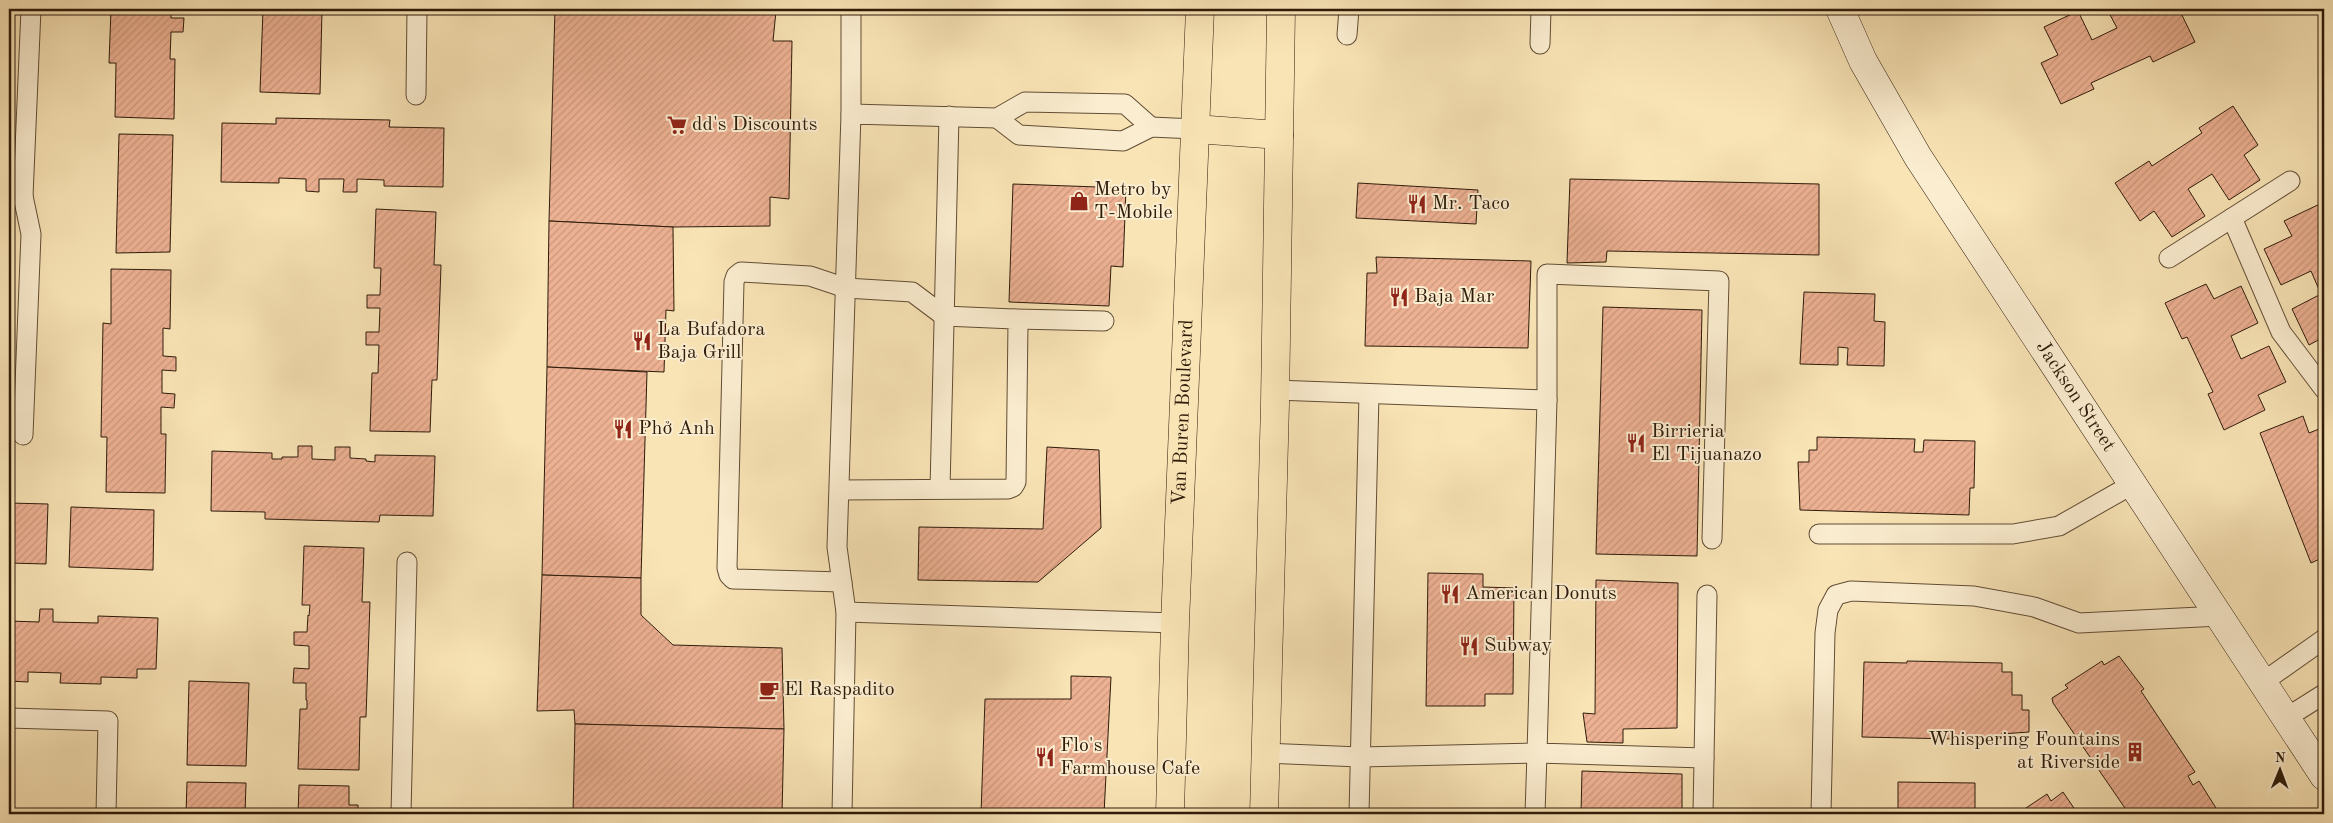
<svg xmlns="http://www.w3.org/2000/svg" width="2333" height="823" font-family="'Old Standard TT',serif">
  <style>
    .building { fill: url(#building-hatch); stroke: #2e1b0a }
    .lines { fill: none; stroke-linecap: round; stroke-linejoin: round }
    .service-casing { stroke: #614d35; stroke-width: 21 }
    .secondary-casing { stroke: #2e1b0a; stroke-width: 29 }
    .primary-casing { stroke: #2e1b0a; stroke-width: 29 }
    .service { stroke: #fbedd0; stroke-width: 19 }
    .secondary { stroke: #fbedd0; stroke-width: 28 }
    .primary { stroke: #f9e4b6; stroke-width: 28 }
    .labels { text-anchor: middle; dominant-baseline: central; stroke-width: 4; stroke-linejoin: round; paint-order: stroke }
    .poi-label { font-size: 20px; fill: #2e1b0a; stroke: #fbedd0; text-anchor: start }
    .street-label { font-size: 20px; fill: #2e1b0a; stroke: #fbedd0 }
  </style>
  <defs>
    <pattern id="building-hatch" width="6" height="6" patternUnits="userSpaceOnUse" patternTransform="scale(1.25)"><rect width="6" height="6" fill="#edb193"/><path d="M-1 1l2-2M0 6l6-6M5 7l2-2" fill="none" stroke="#cc987d"/></pattern>
  </defs>
  <rect width="100%" height="100%" fill="#f9e4b6"/>
  <filter id="stains"><feTurbulence type="fractalNoise" baseFrequency=".004" numOctaves="4"/><feColorMatrix values="0 0 0 0 .2 0 0 0 0 .09 0 0 0 0 .02 0 0 0 .5 -.17"/></filter>
  <radialGradient id="worn" r=".72"><stop offset=".6" stop-color="#630" stop-opacity="0"/><stop offset="1" stop-color="#630" stop-opacity=".3"/></radialGradient>
  <g class="building">
    <path d="M111,9H171V18H184L183,32H171L170,59H175L174,119L115,117L116,63H109Z"/>
    <path d="M263,9L322,10L320,94L260,92Z"/>
    <path d="M555,9L776,11L773,41H792L789,199L770,197V226L673,227L549,221Z"/>
    <path d="M638,9H742V11Z"/>
    <path d="M2107,9H2149L2150,12L2157,9H2179L2195,42L2153,62L2150,56L2091,83L2094,89L2061,104L2041,63L2058,55L2044,27L2078,11L2092,40L2117,28Z"/>
    <path d="M2233,106L2258,145L2244,155L2260,180L2229,200L2212,174L2188,189L2205,216L2172,237L2154,211L2140,221L2115,183L2149,161L2152,166L2202,133L2199,128Z"/>
    <path d="M276,118L390,120L389,127L444,128L443,187L384,186V180L357,179V192H343L344,179H319V192L306,191V179L279,178V183L221,182L222,123L276,124Z"/>
    <path d="M119,134L173,135L170,252L116,253Z"/>
    <path d="M1570,179L1819,184V255L1607,251L1606,262L1567,263Z"/>
    <path d="M1358,183L1478,190L1476,224L1356,218Z"/>
    <path d="M1013,184L1126,188L1123,267L1111,266L1109,306L1009,302Z"/>
    <path d="M2324,202V337L2309,345L2292,309L2321,294L2311,271L2281,285L2264,249L2292,236L2284,221Z"/>
    <path d="M376,209L436,212L434,265H441L437,380H432L430,432L370,431L372,373H378L379,345H366V332H379L380,308H367V295H380L381,268H374Z"/>
    <path d="M549,221L673,227L674,311L666,310L664,372L547,367Z"/>
    <path d="M1376,257L1531,261L1528,348L1365,346L1367,273H1377Z"/>
    <path d="M111,269L171,270L170,329L163,328V356L176,357V371L162,370V393L175,394L174,408L161,407V434H166L165,493L106,492L107,437H101L103,323L111,324Z"/>
    <path d="M2206,284L2214,299L2241,286L2258,323L2231,336L2241,359L2269,346L2286,382L2258,395L2265,410L2224,430L2208,394L2213,392L2187,337L2182,339L2165,303Z"/>
    <path d="M1804,292L1875,294L1874,321L1885,322L1884,366L1847,365L1848,348L1838,347V365L1800,364Z"/>
    <path d="M1603,307L1702,310L1697,556L1596,554Z"/>
    <path d="M547,367L647,372L641,578L542,575Z"/>
    <path d="M2303,416L2309,433L2324,427V467L2322,468L2324,474V557L2311,563L2260,433Z"/>
    <path d="M1817,437L1915,439L1914,452H1923L1924,440L1975,441L1974,488H1970L1969,515L1800,510L1798,462H1809V450H1817Z"/>
    <path d="M298,446H312V459L335,460V447H350V458L366,459V461L375,462V455L435,456L433,516L380,515L379,522L265,519V512L211,511L212,451L272,453V459H282V457H298Z"/>
    <path d="M1047,447L1099,450L1101,528L1038,582L918,580L919,527L1043,529Z"/>
    <path d="M9,503L48,504L46,564L9,563Z"/>
    <path d="M71,507L154,510L153,570L69,567Z"/>
    <path d="M304,546L364,548L362,602H370L366,717H360L359,770L298,769L300,709H307V700H306V683H293L294,668L309,669V646L294,645V632H307L308,615L309,616L310,605H302Z"/>
    <path d="M1428,573L1483,574V587L1514,588L1513,694H1485V706H1426Z"/>
    <path d="M542,575L641,578V615L673,645L782,648L784,729L575,724L574,710L537,711Z"/>
    <path d="M1596,580L1678,583L1677,728L1623,729V743L1587,742L1583,713L1595,714Z"/>
    <path d="M40,609H53V622L98,623V616L158,618L156,669H137V678L101,677V684L60,683L61,673L28,672V682L9,681V621L39,622Z"/>
    <path d="M2119,656L2144,689L2141,691L2195,772L2188,776L2193,785L2199,781L2216,808L2207,814H2138L2136,810L2129,814L2053,703L2052,698L2068,688L2065,685L2102,661L2104,665Z"/>
    <path d="M1907,661L2002,663V672H2012V695H2022V710H2029V732L2001,734V740L1862,737L1864,662L1907,663Z"/>
    <path d="M1071,676L1111,677L1104,814H981L985,699H1071Z"/>
    <path d="M189,681L249,683L246,766L187,765Z"/>
    <path d="M575,724L784,729L782,814H573Z"/>
    <path d="M1582,771L1682,774V814H1581Z"/>
    <path d="M187,782L246,783L245,814H186Z"/>
    <path d="M1898,782L1975,783V814H1898Z"/>
    <path d="M299,785L349,786V805H358V814H298Z"/>
    <path d="M2063,792L2078,814H2017L2047,794L2051,801Z"/>
  </g>
  <g class="lines">
    <defs>
      <g id="service">
        <path d="M851,9V114"/>
        <path d="M1347,35L1349,9"/>
        <path d="M1540,44L1541,9"/>
        <path d="M416,95L417,9"/>
        <path d="M997,118L1019,135L1123,141L1151,127L1195,129"/>
        <path d="M2290,181L2232,218L2281,332L2324,389"/>
        <path d="M9,195L23,196L31,234L23,435"/>
        <path d="M23,196L31,9"/>
        <path d="M2169,258L2232,218"/>
        <path d="M1014,319L1104,321"/>
        <path d="M1275,390L1547,400L1537,753L1704,758"/>
        <path d="M1547,400V274L1719,281L1712,539"/>
        <path d="M940,489L949,116"/>
        <path d="M840,490L1008,489L1013,487L1016,482L1018,323L1014,319L944,316L912,292L846,288L810,276L741,272L736,276L734,282L727,568L729,575L733,579L842,582"/>
        <path d="M1819,534H2013L2059,526L2133,484"/>
        <path d="M846,612L1175,623"/>
        <path d="M2263,682L2324,639"/>
        <path d="M9,718L108,721L106,814"/>
        <path d="M2286,718L2324,694"/>
        <path d="M1266,753L1360,757L1537,753L1535,814"/>
        <path d="M401,814L407,562"/>
        <path d="M842,814L846,612L837,547L851,114L997,118L1025,102L1125,104L1151,127"/>
        <path d="M1359,814L1369,394"/>
        <path d="M1703,814L1707,595"/>
        <path d="M1821,814L1825,633L1828,610L1836,595L1851,591L1974,596L2034,607L2079,623L2220,616"/>
      </g>
      <g id="secondary">
        <path id="s1" d="M1840,9L1863,61L1918,157L2324,776"/>
      </g>
      <g id="primary">
        <path d="M1195,129L1279,135"/>
        <path id="s2" d="M1170,814L1175,623L1200,9"/>
        <path d="M1264,814L1275,404L1281,9"/>
      </g>
    </defs>
    <use href="#service" class="service-casing"/>
    <use href="#secondary" class="secondary-casing"/>
    <use href="#primary" class="primary-casing"/>
    <use href="#service" class="service"/>
    <use href="#secondary" class="secondary"/>
    <use href="#primary" class="primary"/>
  </g>
  <defs>
    <symbol id="supermarket-bare" viewBox="-9 -9 18 18"><path d="M-6-5.5h2.5l.6 2H6L4.5 2H-2.5L-4.4-4H-6ZM-1.5 3.2a1.3 1.3 0 1 0 .1 0ZM3 3.2a1.3 1.3 0 1 0 .1 0Z" fill="#8f2418" stroke="#fbedd0" stroke-width="2.5" paint-order="stroke"/></symbol>
    <symbol id="shop-bare" viewBox="-9 -9 18 18"><path d="M-5-2.5h2.3a2.7 3.5 0 0 1 5.4 0H5L5.5 6h-11ZM-1.5-2.5h3a1.5 2.3 0 0 0-3 0Z" fill="#8f2418" stroke="#fbedd0" stroke-width="2.5" paint-order="stroke"/></symbol>
    <symbol id="restaurant-bare" viewBox="-9 -9 18 18"><path d="M-5-6h1v4h1v-4h1v4h1v-4h1v5L-1.5 .5V6h-2V.5L-5-1ZM5-6V6H3V1.5H1.5Q1.5-4 5-6Z" fill="#8f2418" stroke="#fbedd0" stroke-width="2.5" paint-order="stroke"/></symbol>
    <symbol id="cafe-bare" viewBox="-9 -9 18 18"><path d="M-5.5-4.5H6V0H3Q3 3.5 0 3.5H-2.5Q-5.5 3.5-5.5 0ZM3-3.2v2h1.7v-2ZM-6 4.5H4V6H-6Z" fill="#8f2418" stroke="#fbedd0" stroke-width="2.5" paint-order="stroke"/></symbol>
    <symbol id="building-bare" viewBox="-9 -9 18 18"><path d="M-4-6H4V6H1V3H-1V6H-4ZM-2.5-4.3h1.7v1.8h-1.7ZM.8-4.3h1.7v1.8H.8ZM-2.5-1h1.7V.8h-1.7ZM.8-1h1.7V.8H.8Z" fill="#8f2418" stroke="#fbedd0" stroke-width="2.5" paint-order="stroke"/></symbol>
  </defs>
  <g fill-rule="evenodd">
    <use href="#supermarket-bare" x="663" y="111" width="28" height="28"/>
    <use href="#shop-bare" x="1065" y="187" width="28" height="28"/>
    <use href="#restaurant-bare" x="1403" y="190" width="28" height="28"/>
    <use href="#restaurant-bare" x="1385" y="283" width="28" height="28"/>
    <use href="#restaurant-bare" x="628" y="327" width="28" height="28"/>
    <use href="#restaurant-bare" x="609" y="415" width="28" height="28"/>
    <use href="#restaurant-bare" x="1622" y="429" width="28" height="28"/>
    <use href="#restaurant-bare" x="1436" y="580" width="28" height="28"/>
    <use href="#restaurant-bare" x="1455" y="632" width="28" height="28"/>
    <use href="#cafe-bare" x="755" y="676" width="28" height="28"/>
    <use href="#building-bare" x="2121" y="738" width="28" height="28"/>
    <use href="#restaurant-bare" x="1031" y="743" width="28" height="28"/>
  </g>
  <g class="labels">
    <g class="poi-label">
      <text x="692" y="125">dd's Discounts</text>
      <text x="1094" y="190">Metro by<tspan x="1094" dy="23">T-Mobile</tspan></text>
      <text x="1432" y="204">Mr. Taco</text>
      <text x="1414" y="297">Baja Mar</text>
      <text x="657" y="330">La Bufadora<tspan x="657" dy="23">Baja Grill</tspan></text>
      <text x="638" y="429">Phở Anh</text>
      <text x="1651" y="432">Birrieria<tspan x="1651" dy="23">El Tijuanazo</tspan></text>
      <text x="1465" y="594">American Donuts</text>
      <text x="1484" y="646">Subway</text>
      <text x="784" y="690">El Raspadito</text>
      <text x="2120" y="740" text-anchor="end">Whispering Fountains<tspan x="2120" dy="23">at Riverside</tspan></text>
      <text x="1060" y="746">Flo's<tspan x="1060" dy="23">Farmhouse Cafe</tspan></text>
    </g>
    <g class="street-label">
      <text stroke="none"><textPath href="#s1" startOffset="454">Jackson Street</textPath></text>
      <text stroke="none"><textPath href="#s2" startOffset="402">Van Buren Boulevard</textPath></text>
    </g>
  </g>
  <rect width="2333" height="823" fill="none" stroke="#f9e4b6" stroke-width="30"/>
  <rect x="10" y="10" width="2313" height="803" fill="none" stroke="#2e1b0a" stroke-width="2.5"/>
  <rect x="15" y="15" width="2303" height="793" fill="none" stroke="#2e1b0a"/>
  <g transform="translate(2280 770) rotate(1)" stroke="#fbedd0" stroke-width="4" paint-order="stroke">
  <path d="M0-4L9 19L0 12L-9 19Z" fill="#2e1b0a"/>
  <text y="-8" font-size="14" font-weight="bold" text-anchor="middle" fill="#2e1b0a">N</text>
  </g>
  <rect width="100%" height="100%" filter="url(#stains)"/>
  <rect width="100%" height="100%" fill="url(#worn)"/>
</svg>
